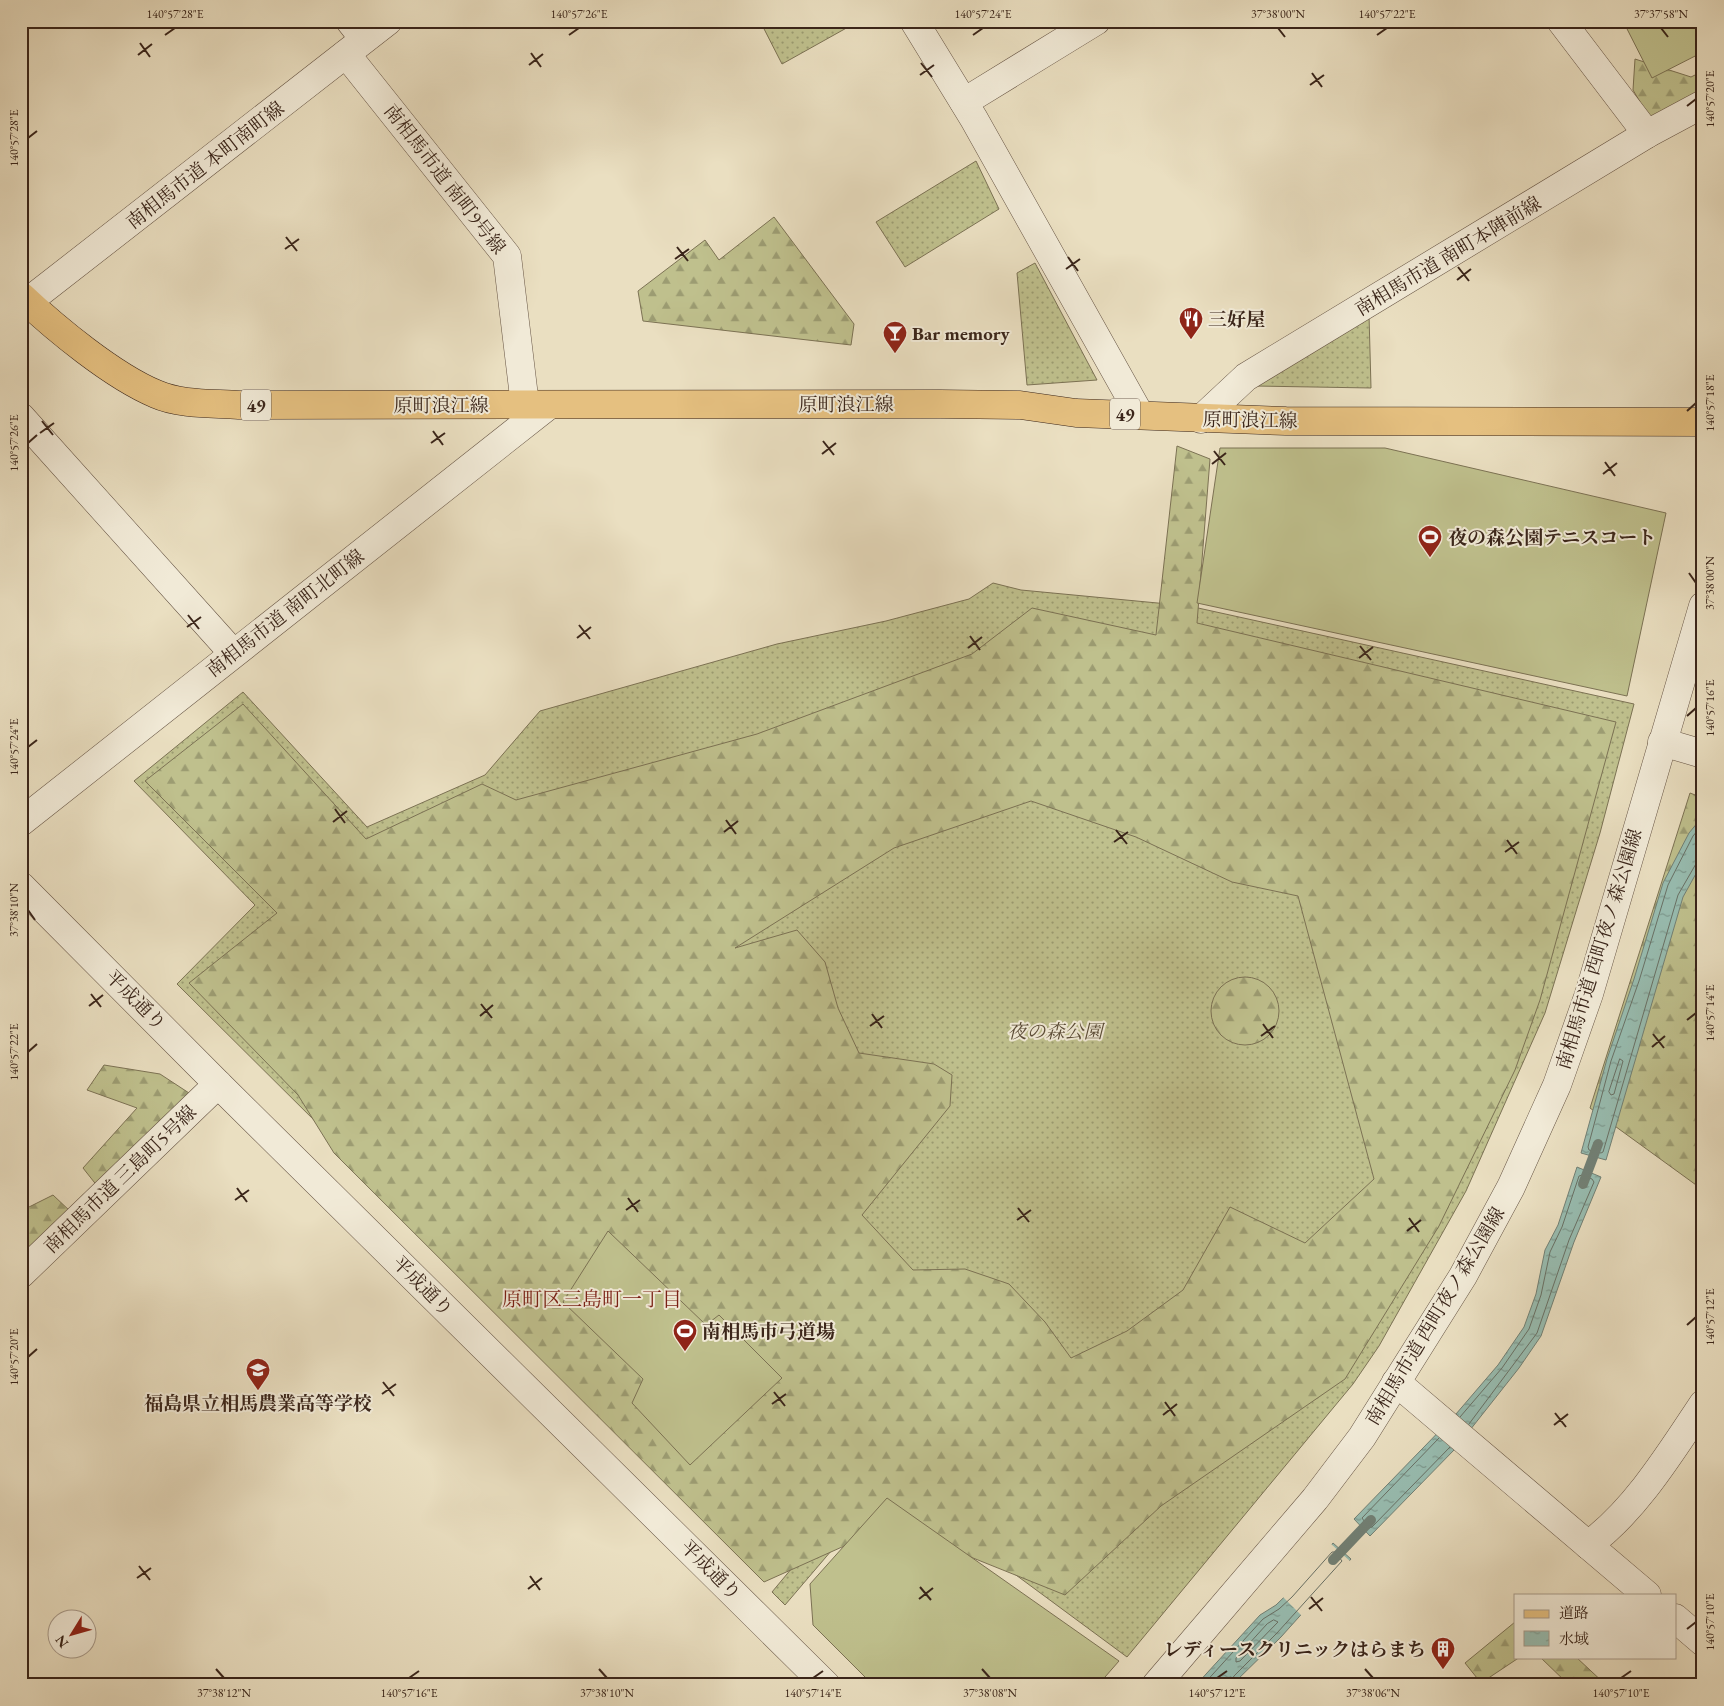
<svg xmlns="http://www.w3.org/2000/svg" width="1724" height="1706" font-family="'EB Garamond','Noto Serif JP',serif">
  <style>
    .grass { fill: url(#grass-dots); stroke: #7c7254 }
    .forest { fill: url(#forest-firs); stroke: #7c7254; fill-rule: evenodd }
    .garden { fill: #bfc08d; stroke: #7c7254 }
    .water { fill: url(#water-ripples); stroke: #728075 }
    .pier { fill: #eadfc1 }
    .lines { fill: none; stroke-linecap: round; stroke-linejoin: round }
    .shore { stroke: #697166; stroke-width: 1 }
    .stream { stroke: #728075; stroke-width: 10 }
    .minor-casing { stroke: #665444; stroke-width: 29 }
    .major-casing { stroke: #3a251a; stroke-width: 29 }
    .minor { stroke: #f1ead7; stroke-width: 28 }
    .major { stroke: #e5c080; stroke-width: 28 }
    .ticks { fill: none; stroke: #3a251a; stroke-width: 2 }
    .labels { text-anchor: middle; dominant-baseline: central; stroke-width: 4; stroke-linejoin: round; paint-order: stroke }
    .shield { fill: #f1ead7; stroke: #716053; stroke-width: 1 }
    .shield-label { font-size: 18px; font-weight: bold; fill: #3a251a }
    .street-label { font-size: 19px; fill: #3a251a; stroke: #f1ead7 }
    .poi-label { font-size: 19px; font-weight: bold; fill: #3a251a; stroke: #f1ead7; text-anchor: start }
    .park-label { font-size: 19px; font-style: italic; fill: #5b4c37; stroke: #f1ead7 }
    .neighbourhood-label { font-size: 20px; fill: #7a1f14; stroke: #f1ead7 }
    .neatline { fill: none; stroke: #3a251a; stroke-width: 2 }
    .ticks-label { font-size: 12px; text-anchor: middle; fill: #3a251a }
  </style>
  <defs>
    <pattern id="grass-dots" width="8" height="8" patternUnits="userSpaceOnUse" patternTransform="scale(1.25)"><rect width="8" height="8" fill="#bfc08d"/><path d="M2 2h.1M6 6h.1" fill="none" stroke="#9c9c72" stroke-width="1.8" stroke-linecap="round"/></pattern>
    <pattern id="forest-firs" width="22" height="20" patternUnits="userSpaceOnUse" patternTransform="scale(1.25)"><rect width="22" height="20" fill="#bfc08d"/><path d="M5 1l3.5 6h-7zM16 11l3.5 6h-7z" fill="#9c9c72"/></pattern>
    <pattern id="water-ripples" width="26" height="14" patternUnits="userSpaceOnUse" patternTransform="scale(1.25)"><rect width="26" height="14" fill="#98bdb1"/><path d="M2 4q2-2 4 0t4 0M15 11q2-2 4 0t4 0" fill="none" stroke="#7d998f"/></pattern>
  </defs>
  <rect width="100%" height="100%" fill="#eadfc1"/>
  <filter id="stains"><feTurbulence type="fractalNoise" baseFrequency=".004" numOctaves="4"/><feColorMatrix values="0 0 0 0 .2 0 0 0 0 .09 0 0 0 0 .02 0 0 0 .5 -.17"/></filter>
  <radialGradient id="worn" r=".72"><stop offset=".6" stop-color="#630" stop-opacity="0"/><stop offset="1" stop-color="#630" stop-opacity=".3"/></radialGradient>
  <g class="grass">
    <path d="M760,21H859L782,64Z"/>
    <path d="M976,161L999,209L905,267L876,222Z"/>
    <path d="M1035,263L1097,380L1027,385L1017,273Z"/>
    <path d="M1369,315L1371,388L1255,386Z"/>
    <path d="M993,583L1021,590L1189,606L1634,704L1600,833L1545,1013L1466,1191L1379,1346L1353,1384L1127,1657L890,1482L785,1605L772,1592L867,1478L326,1132L177,984L255,905L134,781L243,692L367,827L485,775L540,711L777,644L886,621L969,599Z"/>
  </g>
  <g class="forest">
    <path d="M1635,59L1691,77L1703,71V96L1650,119L1633,90Z"/>
    <path d="M774,217L854,324L851,345L643,321L638,291L705,240L719,260Z"/>
    <path d="M1177,446L1210,459L1197,623L1616,722L1540,1000L1515,1070L1439,1226L1345,1379L1161,1506L1065,1595L891,1525L764,1582L334,1153L298,1095L189,983L277,913L145,781L243,704L366,839L482,784L516,800L757,734L972,654L1032,608L1156,635ZM1031,801L1136,837L1232,882L1298,896L1374,1179L1305,1243L1230,1207L1183,1290L1127,1331L1071,1358L1045,1322L1009,1284L965,1269L913,1270L862,1215L950,1106L952,1075L934,1064L859,1053L838,1008L825,962L797,930L735,948L894,848Z"/>
    <path d="M1690,793L1703,798V1190L1590,1108Z"/>
    <circle cx="1245" cy="1011" r="34"/>
    <path d="M104,1065L160,1074L189,1093L98,1187L83,1168L137,1108L87,1090Z"/>
    <path d="M53,1195L71,1212L21,1261V1211Z"/>
    <path d="M1515,1622V1657H1520L1481,1683L1465,1663Z"/>
    <path d="M1540,1657H1576L1606,1685H1569Z"/>
  </g>
  <g class="garden">
    <path d="M1623,21H1698L1703,30V52L1652,78Z"/>
    <path d="M1220,448H1385L1666,513L1627,696L1197,603Z"/>
    <path d="M608,1231L706,1325L719,1315L782,1378L690,1465L632,1403L643,1379L563,1302Z"/>
    <path d="M887,1498L1119,1661L1098,1685H873L813,1625L810,1584Z"/>
  </g>
  <g class="water">
    <path d="M1703,816V861L1683,897L1606,1160L1581,1153L1607,1059L1634,979L1663,883L1689,833Z"/>
    <path d="M1577,1167L1601,1177L1574,1242L1541,1336L1519,1368L1455,1449L1370,1536L1354,1519L1456,1414L1498,1365L1524,1327L1536,1294L1545,1250L1558,1225Z"/>
    <path d="M1333,1543L1351,1559L1281,1637L1232,1685H1196L1260,1615L1276,1605L1308,1574Z"/>
  </g>
  <path class="pier" d="M1330,1543L1351,1562L1302,1616L1282,1596Z"/>
  <g class="lines">
    <g class="shore">
      <path d="M1703,824L1693,836L1668,885L1639,981L1611,1061L1588,1147L1589,1150L1601,1153L1603,1152L1678,895L1697,862L1703,859"/>
      <path d="M1620,1059L1623,1061L1614,1094L1611,1095L1609,1092Z"/>
      <path d="M1460,1417L1502,1368L1529,1329L1541,1295L1550,1252L1562,1227L1579,1176L1582,1175L1592,1179L1594,1182L1569,1240L1537,1333L1469,1424"/>
      <path d="M1439,1438L1362,1518L1369,1528L1372,1527L1450,1447"/>
      <path d="M1274,1620L1278,1622L1240,1661L1236,1662V1658L1267,1624Z"/>
      <path d="M1203,1685L1263,1619L1279,1609L1292,1597L1332,1552H1335L1342,1561L1277,1633L1234,1676L1229,1685"/>
    </g>
    <g class="stream">
      <path d="M1583,1184L1598,1144"/>
      <path d="M1333,1560L1371,1520"/>
    </g>
    <defs>
      <g id="minor">
        <path d="M350,21L364,39"/>
        <path d="M914,21L974,119L1140,415"/>
        <path d="M1561,21L1647,134"/>
        <path d="M346,54L507,256L525,405"/>
        <path d="M964,102L1096,21"/>
        <path d="M21,307L388,21"/>
        <path d="M21,417L233,653"/>
        <path d="M1201,419L1246,377L1647,134L1703,104"/>
        <path d="M1662,742L1703,754"/>
        <path d="M21,822L549,405"/>
        <path d="M21,886L218,1084L826,1685"/>
        <path d="M21,1274L218,1084"/>
        <path d="M1396,1382L1647,1595"/>
        <path d="M1588,1545C1635,1511 1671,1452 1703,1404"/>
        <path d="M1675,1618L1703,1642"/>
        <path d="M1156,1685L1315,1499L1362,1437L1463,1276L1511,1187L1557,1085L1589,994L1703,606"/>
      </g>
      <path id="major" d="M21,296C56,329 113,376 156,394C181,405 213,403 239,405L940,404L1020,405L1076,413L1286,421L1703,422"/>
    </defs>
    <use href="#minor" class="minor-casing"/>
    <use href="#major" class="major-casing"/>
    <use href="#minor" class="minor"/>
    <use href="#major" class="major"/>
  </g>
  <path class="ticks" d="M1278,28L1285,37M1661,28L1668,37M165,35L175,28M569,35L579,28M973,35L983,28M1377,35L1387,28M140,43L150,57M531,53L541,67M138,55L152,44M921,63L932,77M529,65L543,54M1312,73L1322,87M920,75L934,65M1310,85L1324,75M1687,106L1696,99M28,138L37,131M286,237L297,251M677,247L688,261M285,249L299,239M1068,257L1078,271M675,259L689,249M1458,267L1469,281M1066,269L1080,259M1457,280L1471,269M1687,411L1696,403M42,421L53,435M433,431L443,445M40,433L54,423M823,441L834,455M28,443L37,435M431,443L445,433M1214,451L1225,465M822,454L836,443M1605,462L1615,476M1212,464L1226,453M1603,474L1617,463M1689,573L1696,583M188,615L199,629M579,625L590,639M187,627L201,617M970,636L980,650M577,638L591,627M1360,646L1371,660M968,648L982,637M1359,658L1373,647M1687,716L1696,708M28,747L37,740M335,809L345,823M726,820L736,834M333,822L347,811M1116,830L1127,844M724,832L738,821M1507,840L1517,854M1114,842L1128,832M1505,852L1519,842M28,910L35,920M91,994L101,1007M481,1004L492,1018M89,1006L103,995M872,1014L882,1028M480,1016L493,1005M1687,1020L1696,1013M1263,1024L1273,1038M870,1026L884,1016M1653,1034L1664,1048M1261,1036L1275,1026M1652,1047L1665,1036M28,1052L37,1044M237,1188L247,1202M628,1198L638,1212M235,1200L249,1190M1018,1208L1029,1222M626,1210L640,1200M1409,1218L1419,1232M1017,1220L1031,1210M1407,1231L1421,1220M1687,1325L1696,1317M28,1357L37,1349M383,1382L394,1396M774,1392L785,1406M382,1394L396,1384M1165,1402L1175,1416M772,1404L786,1394M1555,1413L1566,1427M1163,1415L1177,1404M1554,1425L1568,1414M139,1566L150,1580M530,1576L540,1590M137,1578L151,1568M920,1587L931,1600M528,1589L542,1578M1311,1597L1322,1611M919,1599L933,1588M1309,1609L1323,1598M1687,1629L1696,1622M216,1669L224,1678M599,1669L607,1678M982,1669L990,1678M1365,1669L1373,1678M409,1678L419,1671M813,1678L823,1671M1217,1678L1227,1671M1621,1678L1631,1671"/>
  <defs>
    <symbol id="restaurant-pin" viewBox="-11 -11 22 30"><path d="M0 17L-7.5 6A9.5 9.5 0 1 1 7.5 6Z" fill="#8f2418" stroke="#f1ead7"/><path d="M-5-6h1v4h1v-4h1v4h1v-4h1v5L-1.5 .5V6h-2V.5L-5-1ZM5-6V6H3V1.5H1.5Q1.5-4 5-6Z" fill="#fff"/></symbol>
    <symbol id="bar-pin" viewBox="-11 -11 22 30"><path d="M0 17L-7.5 6A9.5 9.5 0 1 1 7.5 6Z" fill="#8f2418" stroke="#f1ead7"/><path d="M-6-5H6L.8 .8V4.5H3.5V6h-7V4.5H-.8V.8Z" fill="#fff"/></symbol>
    <symbol id="stadium-pin" viewBox="-11 -11 22 30"><path d="M0 17L-7.5 6A9.5 9.5 0 1 1 7.5 6Z" fill="#8f2418" stroke="#f1ead7"/><path d="M0-5a6.5 5 0 1 0 0 10a6.5 5 0 1 0 0-10ZM-3.5-1.8h7v3.6h-7Z" fill="#fff"/></symbol>
    <symbol id="school-pin" viewBox="-11 -11 22 30"><path d="M0 17L-7.5 6A9.5 9.5 0 1 1 7.5 6Z" fill="#8f2418" stroke="#f1ead7"/><path d="M0-5L7-2L0 1L-7-2ZM-4 1L0 2.5L4 1V4Q0 6-4 4Z" fill="#fff"/></symbol>
    <symbol id="building-pin" viewBox="-11 -11 22 30"><path d="M0 17L-7.5 6A9.5 9.5 0 1 1 7.5 6Z" fill="#8f2418" stroke="#f1ead7"/><path d="M-4-6H4V6H1V3H-1V6H-4ZM-2.5-4.3h1.7v1.8h-1.7ZM.8-4.3h1.7v1.8H.8ZM-2.5-1h1.7V.8h-1.7ZM.8-1h1.7V.8H.8Z" fill="#fff"/></symbol>
  </defs>
  <g fill-rule="evenodd">
    <use href="#restaurant-pin" x="1177" y="305" width="28" height="38"/>
    <use href="#bar-pin" x="881" y="319" width="28" height="38"/>
    <use href="#stadium-pin" x="1416" y="523" width="28" height="38"/>
    <use href="#stadium-pin" x="671" y="1317" width="28" height="38"/>
    <use href="#school-pin" x="244" y="1356" width="28" height="38"/>
    <use href="#building-pin" x="1429" y="1635" width="28" height="38"/>
  </g>
  <g class="labels">
    <g class="shield">
      <rect x="241" y="389.5" width="30" height="31" rx="4"/>
      <rect x="1110" y="398.5" width="30" height="31" rx="4"/>
    </g>
    <g class="shield-label">
      <text x="256" y="405">49</text>
      <text x="1125" y="414">49</text>
    </g>
    <g class="street-label">
      <text transform="translate(205 165) rotate(-38)">南相馬市道 本町南町線</text>
      <text transform="translate(445 179) rotate(52)">南相馬市道 南町9号線</text>
      <text transform="translate(1448 256) rotate(-31)">南相馬市道 南町本陣前線</text>
      <text x="846" y="404">原町浪江線</text>
      <text x="441" y="405">原町浪江線</text>
      <text transform="translate(1250 420) rotate(1)">原町浪江線</text>
      <text transform="translate(285 613) rotate(-38)">南相馬市道 南町北町線</text>
      <text transform="translate(1599 949) rotate(-73)">南相馬市道 西町夜ノ森公園線</text>
      <text transform="translate(136 1000) rotate(45)">平成通り</text>
      <text transform="translate(120 1179) rotate(-44)">南相馬市道 三島町5号線</text>
      <text transform="translate(423 1286) rotate(45)">平成通り</text>
      <text transform="translate(1435 1316) rotate(-59)">南相馬市道 西町夜ノ森公園線</text>
      <text transform="translate(711 1570) rotate(45)">平成通り</text>
    </g>
    <g class="poi-label">
      <text x="1208" y="319">三好屋</text>
      <text x="912" y="333">Bar memory</text>
      <text x="1448" y="537">夜の森公園テニスコート</text>
      <text x="702" y="1331">南相馬市弓道場</text>
      <text x="258" y="1403" text-anchor="middle">福島県立相馬農業高等学校</text>
      <text x="1426" y="1649" text-anchor="end">レディースクリニックはらまち</text>
    </g>
    <g class="park-label">
      <text x="1055" y="1031">夜の森公園</text>
    </g>
    <g class="neighbourhood-label">
      <text x="592" y="1299">原町区三島町一丁目</text>
    </g>
  </g>
  <rect width="1724" height="1706" fill="none" stroke="#eadfc1" stroke-width="55"/>
  <rect x="1514" y="1594" width="162" height="65" fill="#f1ead7" stroke="#a89b8b"/>
  <rect x="1524" y="1610" width="25" height="8" fill="#e5c080" stroke="#a89b8b"/>
  <text x="1559" y="1618" font-size="15" fill="#3a251a">道路</text>
  <rect x="1524" y="1631" width="25" height="15" fill="url(#water-ripples)" stroke="#a89b8b"/>
  <text x="1559" y="1644" font-size="15" fill="#3a251a">水域</text>
  <g transform="translate(72 1634) rotate(233)"><circle r="24" fill="#f1ead7" stroke="#a89b8b"/>
  <path d="M0-4L9 19L0 12L-9 19Z" fill="#8f2418"/>
  <text y="-8" font-size="14" font-weight="bold" text-anchor="middle" fill="#3a251a">N</text>
  </g>
  <rect x="28" y="28" width="1668" height="1650" class="neatline"/>
  <g class="ticks-label">
    <text x="175" y="18">140°57'28"E</text>
    <text x="579" y="18">140°57'26"E</text>
    <text x="983" y="18">140°57'24"E</text>
    <text x="1278" y="18">37°38'00"N</text>
    <text x="1387" y="18">140°57'22"E</text>
    <text x="1661" y="18">37°37'58"N</text>
    <text transform="translate(1710 99) rotate(-90)" y="4">140°57'20"E</text>
    <text transform="translate(14 138) rotate(-90)" y="4">140°57'28"E</text>
    <text transform="translate(1710 403) rotate(-90)" y="4">140°57'18"E</text>
    <text transform="translate(14 443) rotate(-90)" y="4">140°57'26"E</text>
    <text transform="translate(1710 583) rotate(-90)" y="4">37°38'00"N</text>
    <text transform="translate(1710 708) rotate(-90)" y="4">140°57'16"E</text>
    <text transform="translate(14 747) rotate(-90)" y="4">140°57'24"E</text>
    <text transform="translate(14 910) rotate(-90)" y="4">37°38'10"N</text>
    <text transform="translate(1710 1013) rotate(-90)" y="4">140°57'14"E</text>
    <text transform="translate(14 1052) rotate(-90)" y="4">140°57'22"E</text>
    <text transform="translate(1710 1317) rotate(-90)" y="4">140°57'12"E</text>
    <text transform="translate(14 1357) rotate(-90)" y="4">140°57'20"E</text>
    <text transform="translate(1710 1622) rotate(-90)" y="4">140°57'10"E</text>
    <text x="224" y="1697">37°38'12"N</text>
    <text x="409" y="1697">140°57'16"E</text>
    <text x="607" y="1697">37°38'10"N</text>
    <text x="813" y="1697">140°57'14"E</text>
    <text x="990" y="1697">37°38'08"N</text>
    <text x="1217" y="1697">140°57'12"E</text>
    <text x="1373" y="1697">37°38'06"N</text>
    <text x="1621" y="1697">140°57'10"E</text>
  </g>
  <rect width="100%" height="100%" filter="url(#stains)"/>
  <rect width="100%" height="100%" fill="url(#worn)"/>
</svg>
